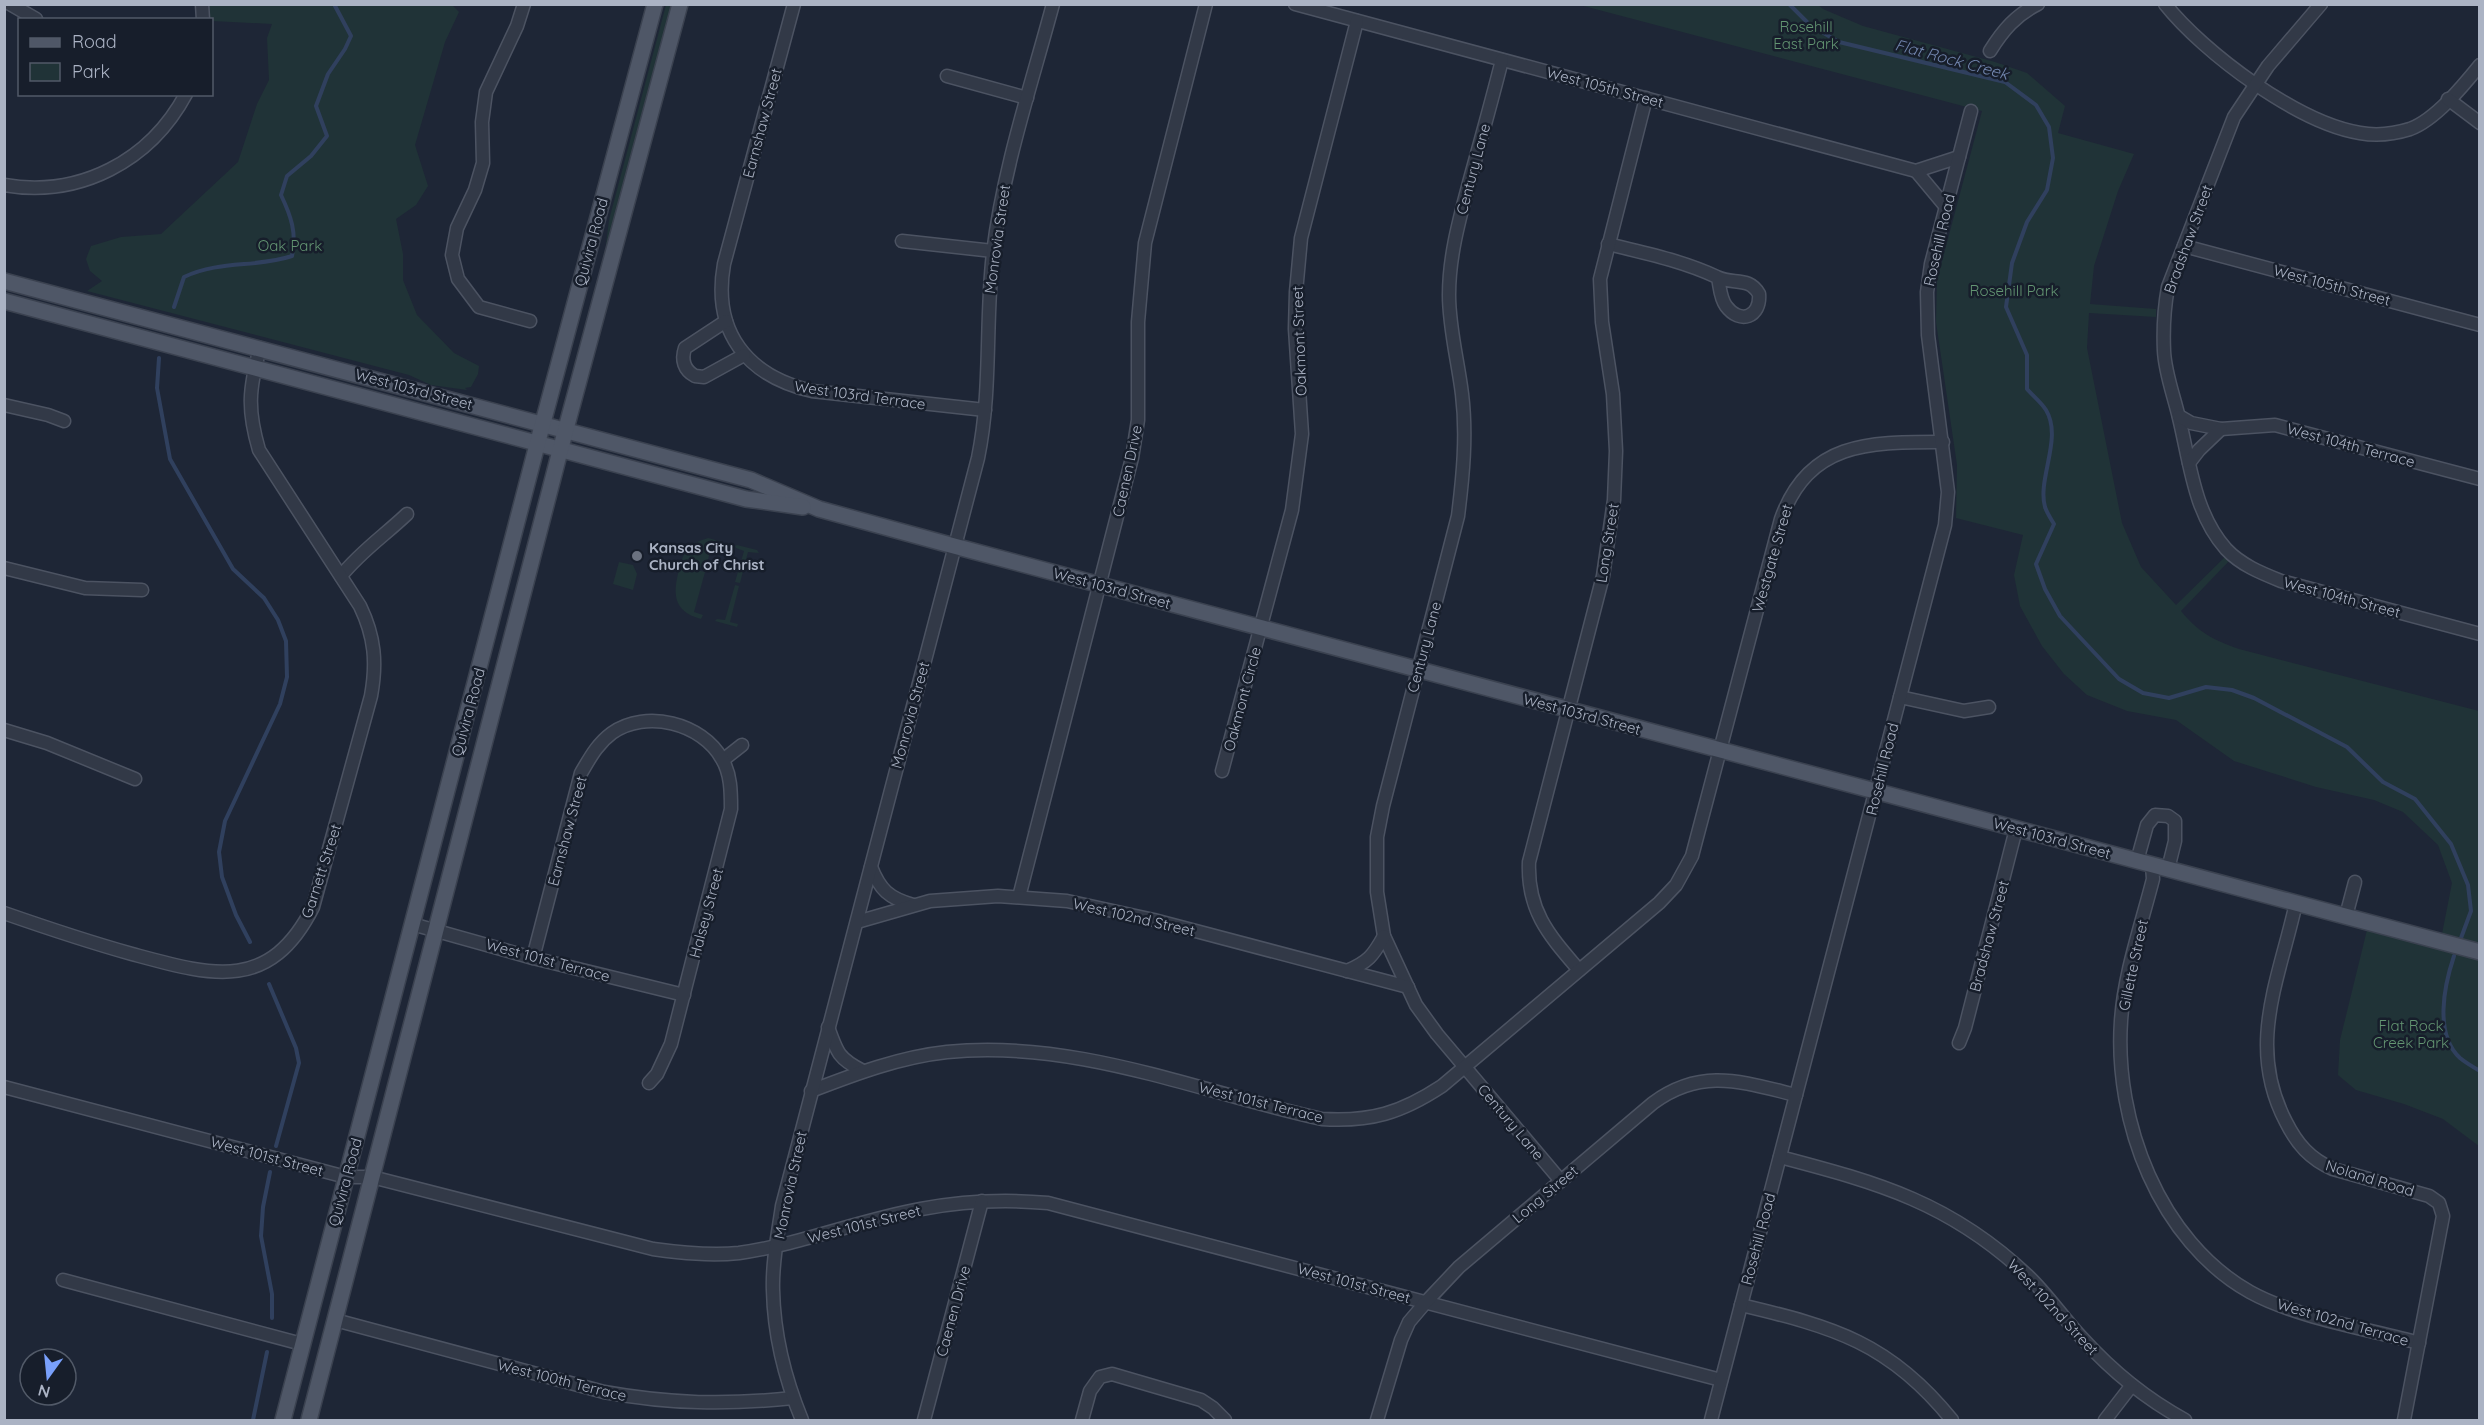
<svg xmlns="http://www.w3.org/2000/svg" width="2484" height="1425" font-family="Quicksand,sans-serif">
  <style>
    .green { fill: #203337 }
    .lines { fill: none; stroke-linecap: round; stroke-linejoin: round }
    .stream { stroke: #30405e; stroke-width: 4 }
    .minor-casing { stroke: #4c5362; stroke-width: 15 }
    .major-casing { stroke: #3b4250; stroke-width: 18 }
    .minor { stroke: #323947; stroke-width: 12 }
    .major { stroke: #4f5767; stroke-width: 15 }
    .worship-dot { fill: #6b7280; stroke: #171e2b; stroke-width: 2 }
    .labels { text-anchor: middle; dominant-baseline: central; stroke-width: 5; stroke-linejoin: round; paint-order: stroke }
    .park-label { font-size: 15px; fill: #639572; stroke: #171e2b }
    .street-label { font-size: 15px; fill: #abb3c4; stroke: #171e2b }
    .poi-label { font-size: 15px; font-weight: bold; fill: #abb3c4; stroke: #171e2b; text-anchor: start }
    .water-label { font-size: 16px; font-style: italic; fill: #7286ae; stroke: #171e2b }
  </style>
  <rect width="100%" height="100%" fill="#1e2636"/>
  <g class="green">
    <path d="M451,4L459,12L445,42L415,145L428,186L416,205L396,219L403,254V280L417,315L454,353L479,366L478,374L471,387L465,388L467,390L431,385L409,375L87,291L102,281L90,271L86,259L91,246L121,237L161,234L238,162L257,104L269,80L267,38L272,24L212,21L206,19L204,5Z"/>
    <path d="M666,5H674L609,245L606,244L609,220Z"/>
    <path d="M1580,5H1818L1823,9L1863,26L1995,62L2027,73L2065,106L2058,133L2134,154L2118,191L2094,266L2090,304L2156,309V317L2089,313L2087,348L2122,523L2141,567L2176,605L2226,556L2230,560L2181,611C2199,633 2212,639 2239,649L2479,711V945L2442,934L2452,883L2438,845L2403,812L2374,800L2316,787L2234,761L2176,720L2127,711L2087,695L2064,674L2042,646L2020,606L2014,575L2023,535L1956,518L1957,465L1936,322L1937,280L1982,111Z"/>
    <path d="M708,538L723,542L721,544L712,542L706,569L681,563C685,547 693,543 708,538Z"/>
    <path d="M737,545L757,550L759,553L748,552L740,583L735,582L744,551L736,548L735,546Z"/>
    <path d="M619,562L633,565L637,574L633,590L613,584Z"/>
    <path d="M680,566L705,572L694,612L703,615L701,619C671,611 673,591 680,566Z"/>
    <path d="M735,585L739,586L730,622L738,624L737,627L715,621L717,619L725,620Z"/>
    <path d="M2367,930L2479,960V1146L2443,1119L2404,1104L2356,1090L2338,1075L2340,1040Z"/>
  </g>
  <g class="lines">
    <g class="stream">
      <path d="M1789,4L1810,25L1839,42L2005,82L2036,105L2049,127L2053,158L2047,190L2027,222L2012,263L2006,307L2027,355V389C2033,396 2041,402 2046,410C2063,438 2037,479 2045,507C2047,513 2051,519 2054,524L2036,564L2045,589L2060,616L2119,679L2143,693L2169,698L2206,687L2232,690L2254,698L2347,747L2383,782L2415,799L2451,844L2468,885L2471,911L2461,938"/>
      <path d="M174,307L184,277C220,260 256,268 292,256C297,233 291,216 281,195L287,176L311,156L327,136L316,106L328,74L345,49L351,36L334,4"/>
      <path d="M159,358L157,388L170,459L233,569L264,598L278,620L286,641L287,677L280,704L225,821L219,852L222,877L236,915L250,942"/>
      <path d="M2454,956C2444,986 2434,1034 2460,1058C2466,1063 2473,1067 2480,1071"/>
      <path d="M269,984L296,1048L299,1063L276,1146"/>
      <path d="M270,1172L263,1207L261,1236L272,1294V1318"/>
      <path d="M253,1420L267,1352"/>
    </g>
    <defs>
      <g id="minor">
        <path d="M10,4L36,19"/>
        <path d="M202,4L203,20"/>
        <path d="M524,4L517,26L486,92L482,122L483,163L475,190L457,228L452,255L458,279L479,307L530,321"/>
        <path d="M794,4L724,264C712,332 747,376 812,391L985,410"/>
        <path d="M1295,4L1916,171L1959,157"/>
        <path d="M2165,4C2204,53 2298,123 2360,133C2377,136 2394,134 2410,129C2435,120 2463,86 2480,65"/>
        <path d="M2321,4L2268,66L2234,117L2168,287C2164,309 2163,329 2164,351C2165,373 2174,396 2179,418C2190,463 2194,513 2226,549C2241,565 2261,573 2281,581L2480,634"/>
        <path d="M1990,51C2003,30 2016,15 2038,4"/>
        <path d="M1502,60C1492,100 1481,139 1470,179C1460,217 1449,255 1449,295C1449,328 1458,361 1462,394C1467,435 1463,476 1458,516L1383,806L1377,837V892L1384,936L1416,1005L1437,1034L1561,1181"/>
        <path d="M947,76L1027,98"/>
        <path d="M2448,99L2480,123"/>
        <path d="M1916,171L1946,207"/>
        <path d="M4,185C80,198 150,161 186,94"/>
        <path d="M902,241L993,251"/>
        <path d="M1608,244C1645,253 1683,261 1717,277C1733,285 1749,276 1759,294C1761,317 1740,325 1726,306C1720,298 1720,287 1718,278"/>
        <path d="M2184,246L2480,325"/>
        <path d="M726,321L685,348C681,360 684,370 695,376L704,377L744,355"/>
        <path d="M4,405L48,415L64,421"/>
        <path d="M2179,416L2191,423L2221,429L2275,425L2480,479"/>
        <path d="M2189,463L2199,450L2221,429"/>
        <path d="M4,568L85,588L142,590"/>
        <path d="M341,576C360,552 385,535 407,514"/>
        <path d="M1900,697L1964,711L1989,707"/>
        <path d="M4,730L47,743L135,779"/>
        <path d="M723,760L742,745"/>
        <path d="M1222,771L1292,510L1302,434L1295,329L1296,292L1301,238L1357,21"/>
        <path d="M2137,861L2147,825L2155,815L2168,816L2175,821V841L2168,869"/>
        <path d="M2152,865L2153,879C2141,926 2124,974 2121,1021C2114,1121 2159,1241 2250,1292C2295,1317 2368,1329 2419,1343"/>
        <path d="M871,867C880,890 889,898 913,905"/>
        <path d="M1019,897L1132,458L1138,420V322L1145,243L1206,4"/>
        <path d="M2296,903C2279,980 2246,1046 2286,1122C2297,1144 2310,1159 2333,1169L2429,1196L2439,1203L2443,1216L2404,1420"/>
        <path d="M4,913C47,928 89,942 132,954C210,975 269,994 313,907L371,696C377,663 375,637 360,606L259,450C247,409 249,389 260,348"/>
        <path d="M2346,916L2355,882"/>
        <path d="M857,922L930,901L998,896L1067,901L1154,920L1408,987"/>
        <path d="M412,924L533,958L684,995"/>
        <path d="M533,958L581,773C590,758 597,744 612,733C646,709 702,723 722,759C731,774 731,792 731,809L671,1044L657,1074L649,1083"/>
        <path d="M1579,970C1549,935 1527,911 1529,862L1603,576L1614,500L1616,451L1613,394L1602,322L1600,279L1646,98"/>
        <path d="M1347,971C1368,962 1373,956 1384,936"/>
        <path d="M828,1027C837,1053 839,1059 863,1071"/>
        <path d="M1959,1043L1965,1028L2016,829"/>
        <path d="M4,1087L346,1177H372L653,1249C682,1253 710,1256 739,1253C802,1244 860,1220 921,1209C963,1201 1005,1199 1048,1203L1721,1380"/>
        <path d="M811,1091C855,1074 900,1057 947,1052C1077,1039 1198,1092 1322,1119C1371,1122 1401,1113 1442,1086L1659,903L1676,885L1692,856L1781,519C1809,440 1872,442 1943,442"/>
        <path d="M1780,1157C1879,1183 1951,1203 2028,1276C2048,1295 2063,1318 2082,1338C2112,1371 2146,1399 2185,1420"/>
        <path d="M63,1280L302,1344"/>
        <path d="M1741,1305C1834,1327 1890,1343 1952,1420"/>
        <path d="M335,1320L604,1392C670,1404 727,1405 793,1398"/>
        <path d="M802,1420C785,1379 774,1335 773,1290C772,1262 778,1234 782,1206L978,458C992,390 985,321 993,253C1003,169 1031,86 1053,4"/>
        <path d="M924,1420L982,1201"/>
        <path d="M1082,1420L1090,1391L1100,1377L1112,1374L1201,1400L1213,1408L1225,1420"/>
        <path d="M1377,1420L1401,1340L1409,1322L1426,1302L1459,1267L1653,1103C1702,1067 1742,1082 1796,1095"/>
        <path d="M1711,1420L1945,525L1948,492L1928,335L1927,292L1931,264L1971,111"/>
        <path d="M2105,1420L2132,1385"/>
      </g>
      <g id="major">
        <path d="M4,281L751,480L819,509L954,546L2480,952"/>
        <path d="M4,301L746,499L803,507"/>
        <path d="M283,1420L537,445L655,4"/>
        <path d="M309,1420L560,451L680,4"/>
      </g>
    </defs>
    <use href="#minor" class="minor-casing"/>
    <use href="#major" class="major-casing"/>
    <use href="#minor" class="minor"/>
    <use href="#major" class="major"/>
  </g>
  <circle class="worship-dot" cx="637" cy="556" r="6"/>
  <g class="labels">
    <g class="park-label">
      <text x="1806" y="26">Rosehill<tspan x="1806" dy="17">East Park</tspan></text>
      <text x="290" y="245">Oak Park</text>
      <text x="2014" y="290">Rosehill Park</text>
      <text x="2411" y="1025">Flat Rock<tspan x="2411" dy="17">Creek Park</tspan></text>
    </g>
    <g class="street-label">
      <text transform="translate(1605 87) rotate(15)">West 105th Street</text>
      <text transform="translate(762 123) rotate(-75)">Earnshaw Street</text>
      <text transform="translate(1473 169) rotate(-75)">Century Lane</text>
      <text transform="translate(997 239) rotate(-82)">Monrovia Street</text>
      <text transform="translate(2188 239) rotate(-70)">Bradshaw Street</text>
      <text transform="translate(1939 240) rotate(-77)">Rosehill Road</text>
      <text transform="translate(591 242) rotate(-75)">Quivira Road</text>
      <text transform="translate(2332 285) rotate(15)">West 105th Street</text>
      <text transform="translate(1299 341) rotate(-92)">Oakmont Street</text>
      <text transform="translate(414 389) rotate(15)">West 103rd Street</text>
      <text transform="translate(860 395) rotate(8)">West 103rd Terrace</text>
      <text transform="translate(2351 445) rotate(15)">West 104th Terrace</text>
      <text transform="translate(1127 471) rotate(-78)">Caenen Drive</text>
      <text transform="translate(1607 543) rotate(-81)">Long Street</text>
      <text transform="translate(1772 558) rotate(-74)">Westgate Street</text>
      <text transform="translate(1112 588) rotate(15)">West 103rd Street</text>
      <text transform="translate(2342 597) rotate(15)">West 104th Street</text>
      <text transform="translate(1424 647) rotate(-75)">Century Lane</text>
      <text transform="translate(1242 699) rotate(-75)">Oakmont Circle</text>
      <text transform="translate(468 712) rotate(-75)">Quivira Road</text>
      <text transform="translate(1582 714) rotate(15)">West 103rd Street</text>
      <text transform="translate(910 715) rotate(-75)">Monrovia Street</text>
      <text transform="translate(1882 769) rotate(-76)">Rosehill Road</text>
      <text transform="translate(567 831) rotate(-75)">Earnshaw Street</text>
      <text transform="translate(2052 838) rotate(15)">West 103rd Street</text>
      <text transform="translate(321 871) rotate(-72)">Garnett Street</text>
      <text transform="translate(706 913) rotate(-75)">Halsey Street</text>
      <text transform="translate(1134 917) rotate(13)">West 102nd Street</text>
      <text transform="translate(1989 936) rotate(-75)">Bradshaw Street</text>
      <text transform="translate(548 960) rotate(15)">West 101st Terrace</text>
      <text transform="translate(2133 965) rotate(-78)">Gillette Street</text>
      <text transform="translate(1261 1102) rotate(14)">West 101st Terrace</text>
      <text transform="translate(1511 1122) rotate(50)">Century Lane</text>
      <text transform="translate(267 1156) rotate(15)">West 101st Street</text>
      <text transform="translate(2370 1178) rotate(17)">Noland Road</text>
      <text transform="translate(345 1182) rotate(-75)">Quivira Road</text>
      <text transform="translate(790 1185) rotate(-78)">Monrovia Street</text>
      <text transform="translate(1545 1194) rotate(-40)">Long Street</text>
      <text transform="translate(864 1224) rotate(-14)">West 101st Street</text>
      <text transform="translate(1758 1239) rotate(-75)">Rosehill Road</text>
      <text transform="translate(1354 1283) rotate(15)">West 101st Street</text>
      <text transform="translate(2053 1307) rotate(47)">West 102nd Street</text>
      <text transform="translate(953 1311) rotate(-75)">Caenen Drive</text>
      <text transform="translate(2343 1322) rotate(16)">West 102nd Terrace</text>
      <text transform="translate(562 1380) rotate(14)">West 100th Terrace</text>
    </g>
    <g class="poi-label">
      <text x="649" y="547">Kansas City<tspan x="649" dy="17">Church of Christ</tspan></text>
    </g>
    <g class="water-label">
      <text transform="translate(1952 59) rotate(15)">Flat Rock Creek</text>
    </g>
  </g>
  <rect width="2484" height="1425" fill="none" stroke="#abb3c4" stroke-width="12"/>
  <rect x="18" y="18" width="195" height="78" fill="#171e2b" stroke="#525a68" stroke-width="1.5"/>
  <rect x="30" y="38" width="30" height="9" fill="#4f5767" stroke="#525a68" stroke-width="1.5"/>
  <text x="72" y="48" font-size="18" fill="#abb3c4">Road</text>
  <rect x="30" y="63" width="30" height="18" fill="#203337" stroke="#525a68" stroke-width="1.5"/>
  <text x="72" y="78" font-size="18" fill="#abb3c4">Park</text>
  <g transform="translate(48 1377) rotate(195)"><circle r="28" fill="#171e2b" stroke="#525a68" stroke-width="1.5"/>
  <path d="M0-4.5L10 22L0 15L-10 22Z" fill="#79a0fb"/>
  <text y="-9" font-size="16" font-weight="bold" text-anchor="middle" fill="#abb3c4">N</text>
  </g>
</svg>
